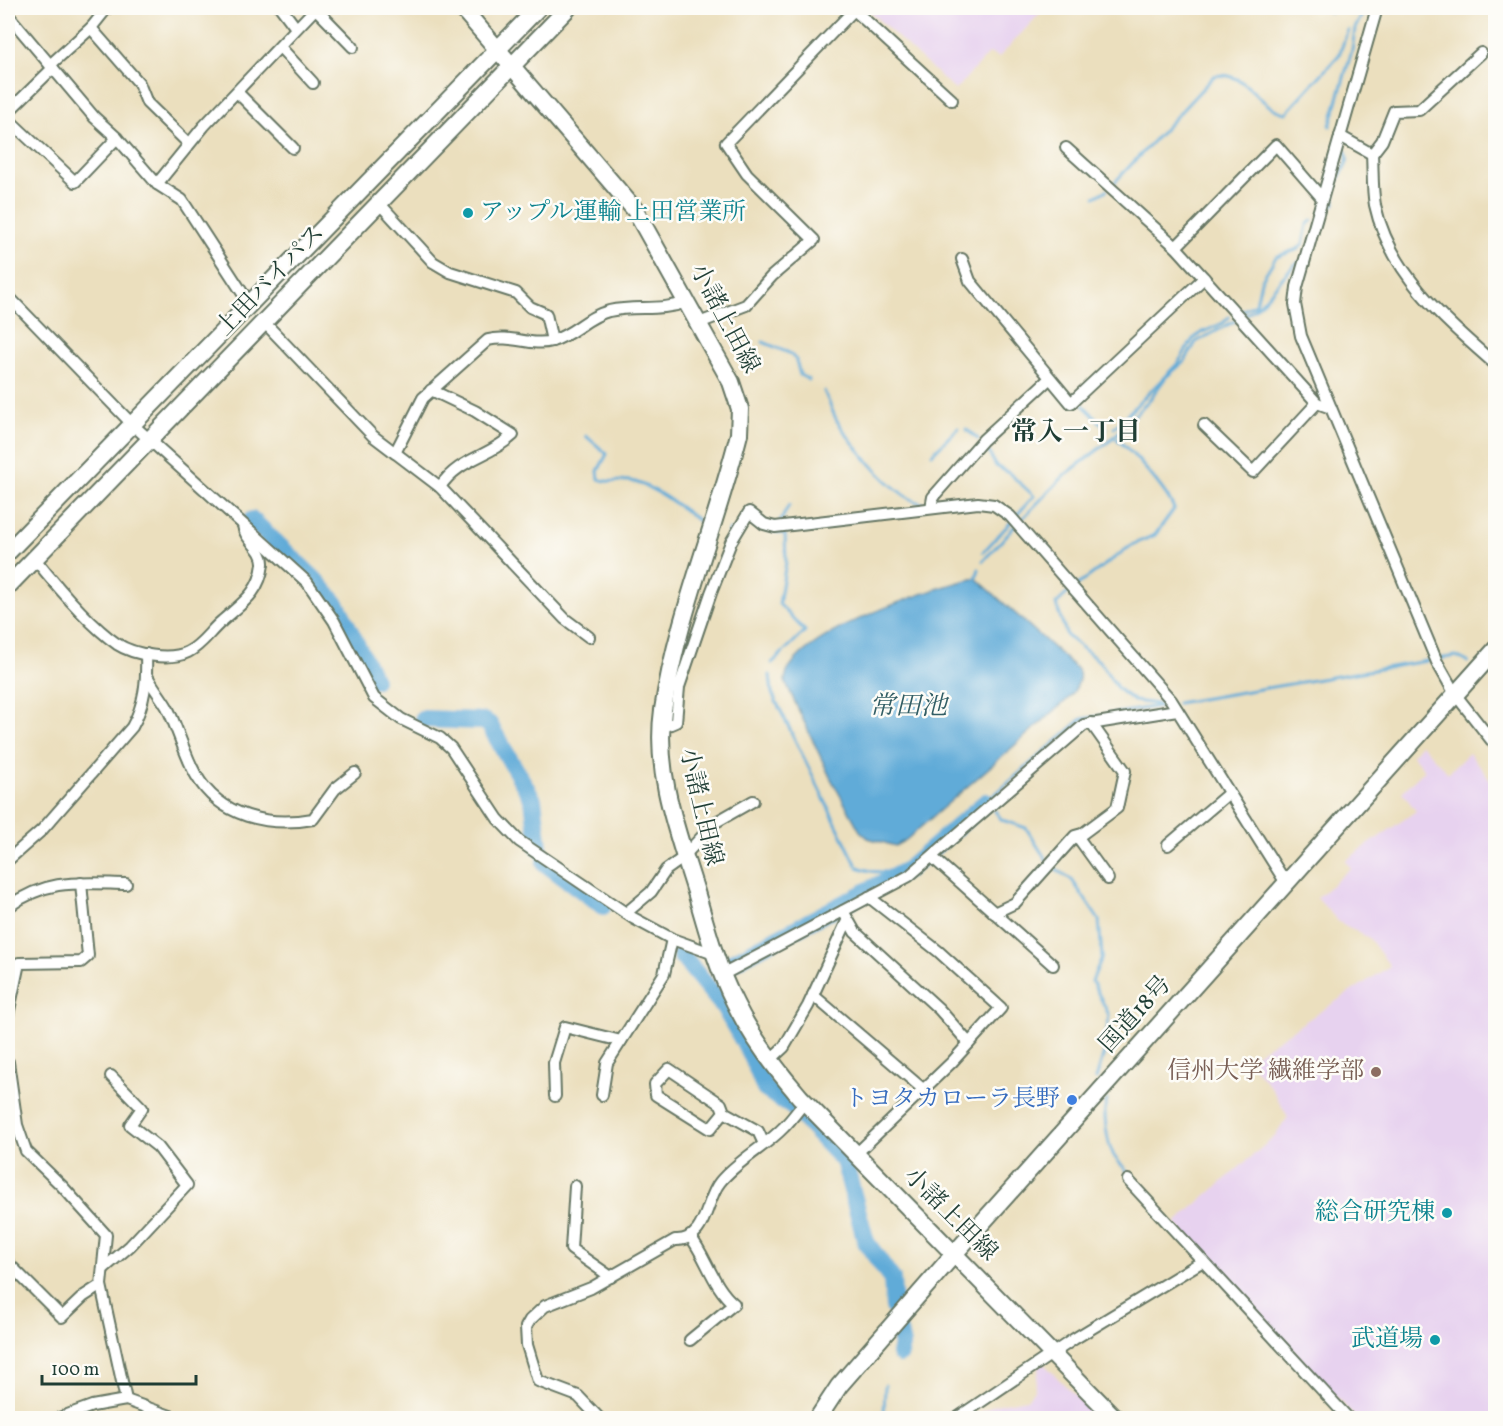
<svg xmlns="http://www.w3.org/2000/svg" width="1503" height="1426" font-family="Vollkorn,'Noto Serif JP',serif">
  <style>
    .built { fill: #e7d2ef }
    .water { fill: #60abd8; stroke: #407486; stroke-width: 1.5 }
    .lines { fill: none; stroke-linecap: round; stroke-linejoin: round }
    .stream { stroke: #60abd8; stroke-width: 3 }
    .river { stroke: #60abd8; stroke-width: 18 }
    .minor-casing { stroke: #667664; stroke-width: 14 }
    .primary-casing { stroke: #667664; stroke-width: 20 }
    .trunk-casing { stroke: #667664; stroke-width: 20 }
    .minor { stroke: #fff; stroke-width: 10 }
    .primary { stroke: #fff; stroke-width: 16 }
    .trunk { stroke: #fff; stroke-width: 16 }
    .culture-dot { fill: #0f9aa8; stroke: #fdfcf7; stroke-width: 2 }
    .education-dot { fill: #8d6e63; stroke: #fdfcf7; stroke-width: 2 }
    .shop-dot { fill: #3f7fe0; stroke: #fdfcf7; stroke-width: 2 }
    .labels { text-anchor: middle; dominant-baseline: central; stroke-width: 5; stroke-linejoin: round; paint-order: stroke }
    .culture-label { font-size: 24px; fill: #0d838f; stroke: #fdfcf7; text-anchor: end }
    .street-label { font-size: 24px; fill: #1f3d34; stroke: #fdfcf7 }
    .education-label { font-size: 24px; fill: #785e54; stroke: #fdfcf7; text-anchor: end }
    .shop-label { font-size: 24px; fill: #366cbe; stroke: #fdfcf7; text-anchor: end }
    .neighbourhood-label { font-size: 26px; font-weight: bold; fill: #1f3d34; stroke: #fdfcf7 }
    .water-label { font-size: 26px; font-style: italic; fill: #325e65; stroke: #fdfcf7 }
  </style>
  <rect width="100%" height="100%" fill="#fdfcf7"/>
  <filter id="ink" filterUnits="userSpaceOnUse"><feTurbulence type="fractalNoise" baseFrequency=".0167" numOctaves="2"/><feDisplacementMap in="SourceGraphic" scale="12" xChannelSelector="R" yChannelSelector="G"/><feConvolveMatrix kernelMatrix="1 2 1 2 8 2 1 2 1" color-interpolation-filters="sRGB"/></filter>
  <filter id="wash" filterUnits="userSpaceOnUse"><feTurbulence type="fractalNoise" baseFrequency=".008" numOctaves="4" result="noise"/><feDisplacementMap in="SourceGraphic" scale="24" xChannelSelector="R" yChannelSelector="G"/><feGaussianBlur stdDeviation="1.35" result="paint"/><feColorMatrix in="noise" values="0 0 0 0 0 0 0 0 0 0 0 0 0 0 0 0 0 1.4 0 .05"/><feComposite in="paint" operator="in"/></filter>
  <g filter="url(#wash)">
    <rect width="100%" height="100%" fill="#ebdfbe"/>
    <g class="built">
      <path d="M866,8H1045L999,57L989,53L955,90Z"/>
      <path d="M1421,744L1448,773L1469,753L1496,787L1495,1418H1356L1175,1223L1274,1137L1288,1117L1272,1089L1248,1059L1390,966L1369,938L1339,922L1317,898L1351,868L1345,861L1416,811L1402,792L1425,770L1412,755Z"/>
      <path d="M1044,1364L1097,1418H968L995,1405L1027,1399L1034,1390L1040,1366Z"/>
    </g>
    <path class="water" d="M976,578L1078,670C1083,680 1075,691 1068,699L906,840L895,846L868,838L860,831L830,777L785,681C787,636 937,586 976,578Z"/>
    <g class="lines">
      <g class="stream">
        <path d="M1326,8L1330,12"/>
        <path d="M1330,126L1352,50L1355,28L1366,8"/>
        <path d="M1115,182L1214,76C1247,69 1257,108 1286,113L1339,55L1348,30"/>
        <path d="M1095,197L1107,190"/>
        <path d="M1323,211L1335,204C1335,199 1333,194 1334,189C1337,173 1357,162 1342,147"/>
        <path d="M1239,312L1256,304L1261,281L1276,257L1298,249L1303,244L1307,225L1312,220"/>
        <path d="M1242,316C1266,306 1278,278 1298,262"/>
        <path d="M763,342L789,353L796,360L800,375L809,380"/>
        <path d="M824,391C829,401 833,415 839,424C856,448 896,500 925,504"/>
        <path d="M1082,404L1107,429"/>
        <path d="M1114,428L1178,363L1193,339L1203,332L1223,323L1229,317"/>
        <path d="M966,429L978,439"/>
        <path d="M586,436L607,454L598,471L599,479C611,485 623,478 635,482C660,490 682,509 703,524L706,521"/>
        <path d="M986,447L996,466L1009,473L1034,496L1014,518"/>
        <path d="M932,454L958,428"/>
        <path d="M780,522L789,505"/>
        <path d="M1018,523L1065,475L1112,439L1150,399L1166,377L1185,361L1196,342L1235,321"/>
        <path d="M765,529L785,534L786,562L779,604L805,631L772,663"/>
        <path d="M728,534L730,530"/>
        <path d="M983,552L1011,522"/>
        <path d="M983,561L1015,526"/>
        <path d="M976,578L979,569"/>
        <path d="M1076,586L1132,545L1155,535L1174,509C1169,493 1131,451 1117,439"/>
        <path d="M1070,591L1056,604L1067,636L1100,662L1118,689L1134,701L1157,704"/>
        <path d="M1486,673L1496,677"/>
        <path d="M770,675L772,693L856,864"/>
        <path d="M1177,703L1456,656L1468,662"/>
        <path d="M986,802L1082,719L1171,704"/>
        <path d="M995,811L1002,820L1026,828L1047,861"/>
        <path d="M1052,866L1072,880L1099,920L1102,957L1092,981L1109,1015L1104,1053L1096,1079"/>
        <path d="M858,867C882,877 895,870 918,861"/>
        <path d="M1107,1100C1102,1111 1107,1142 1113,1154C1117,1163 1126,1166 1130,1177"/>
        <path d="M1203,1253L1219,1271"/>
        <path d="M884,1418L885,1385"/>
      </g>
      <g class="river">
        <path d="M252,520L314,579L337,605L374,680"/>
        <path d="M423,719L483,721L489,724L533,800L539,847"/>
        <path d="M545,863L603,906"/>
        <path d="M681,955L724,1007L752,1056L765,1089L793,1107L844,1161L866,1242L892,1279L894,1307"/>
        <path d="M725,966L907,870L986,802"/>
        <path d="M899,1332L902,1345L900,1354"/>
      </g>
    </g>
  </g>
  <g filter="url(#ink)">
    <g class="lines">
      <defs>
        <g id="minor">
          <path d="M281,8L296,28"/>
          <path d="M315,8L353,47"/>
          <path d="M852,8L952,100"/>
          <path d="M1377,8L1297,287L1295,304L1301,336L1437,662L1455,694L1496,746"/>
          <path d="M8,15L94,117L117,138L157,184L182,200L249,303"/>
          <path d="M91,28L139,83L147,103L188,143"/>
          <path d="M280,47L313,83"/>
          <path d="M50,65L91,28L107,8"/>
          <path d="M237,92L293,148"/>
          <path d="M8,112L53,68"/>
          <path d="M8,119L75,182L117,138"/>
          <path d="M1340,136L1372,154C1373,170 1372,189 1375,205C1390,274 1446,321 1496,365"/>
          <path d="M1066,148L1176,247L1317,403L1331,408"/>
          <path d="M1372,154L1382,141L1394,111L1419,110L1481,53"/>
          <path d="M157,184L204,126L316,8"/>
          <path d="M379,203L433,262L450,272L516,293L530,307L546,314L552,341"/>
          <path d="M1176,247L1276,145L1322,198"/>
          <path d="M962,259L970,281L1071,403L1204,278"/>
          <path d="M8,296L132,424L307,582L334,621L374,698L401,719L440,738L451,748L498,819L519,841L633,918L672,939L714,954"/>
          <path d="M264,322L373,436L440,487L565,619L589,637"/>
          <path d="M699,323L746,305L772,276L814,240L747,174L726,143L854,10"/>
          <path d="M431,390L475,411L513,435C488,458 459,458 440,487"/>
          <path d="M1204,425L1253,472L1317,403"/>
          <path d="M395,453L423,398L488,340C511,334 532,347 552,341C573,335 588,316 609,311C637,305 659,312 687,302"/>
          <path d="M931,508L933,497L983,440L1049,379"/>
          <path d="M35,559C55,584 91,626 117,644C134,655 170,661 188,652C202,645 210,631 222,621C241,604 260,593 263,564C264,548 244,540 243,525"/>
          <path d="M147,676C153,687 161,697 167,707C178,729 184,754 196,775C220,817 269,827 313,819L335,789L355,773"/>
          <path d="M662,728L676,722L679,687L711,593L731,542L749,512L764,524L775,527L978,503L994,505L1010,516L1171,700L1286,883"/>
          <path d="M1077,836L1108,879"/>
          <path d="M1168,845L1229,793"/>
          <path d="M932,857L1053,965"/>
          <path d="M8,860L42,830L132,727C145,704 147,680 146,654"/>
          <path d="M8,907C47,878 80,883 126,884"/>
          <path d="M843,911L855,932L939,1009L969,1043"/>
          <path d="M626,913L651,892L666,870L680,860L716,822L753,801"/>
          <path d="M994,913L1015,903L1075,836L1082,834L1117,808L1125,771L1091,723"/>
          <path d="M722,975L909,876L1084,725L1177,710"/>
          <path d="M813,995L924,1090"/>
          <path d="M8,1015L19,963L81,962L88,956L81,883"/>
          <path d="M770,1060L784,1047L808,1006L847,921"/>
          <path d="M8,1062L17,1125L26,1151L62,1186L106,1235L101,1285L126,1400"/>
          <path d="M602,1095L607,1063L664,974L672,939"/>
          <path d="M555,1096L554,1063L565,1027L621,1041"/>
          <path d="M724,1112L710,1129L656,1095L655,1084L669,1069L721,1104L724,1112L758,1131L764,1144"/>
          <path d="M856,1154L952,1062L1001,1008L938,951L869,897"/>
          <path d="M1128,1180L1348,1418"/>
          <path d="M575,1186L571,1249L611,1277"/>
          <path d="M8,1263L62,1317L84,1296L101,1285"/>
          <path d="M103,1269L130,1246L187,1185L158,1147L130,1125L142,1108L111,1076"/>
          <path d="M690,1340L734,1304C713,1287 707,1258 690,1236"/>
          <path d="M59,1418L92,1406L126,1400L176,1418"/>
          <path d="M599,1418L578,1396L538,1381L527,1345L526,1327L530,1320L545,1306L591,1288L675,1240C707,1242 705,1200 720,1182C738,1160 765,1147 784,1127C792,1119 798,1110 805,1102"/>
          <path d="M957,1418L1074,1339L1203,1261"/>
        </g>
        <path id="primary" d="M462,8L635,210L731,382L740,409L739,434C716,526 677,616 663,710C654,772 678,834 696,892C707,930 717,968 735,1003C752,1038 775,1068 800,1097L1115,1418"/>
        <g id="trunk">
          <path d="M8,552L538,8"/>
          <path d="M8,586L568,8"/>
          <path d="M818,1418L839,1386L955,1253L1496,649"/>
        </g>
      </defs>
      <use href="#minor" class="minor-casing"/>
      <use href="#primary" class="primary-casing"/>
      <use href="#trunk" class="trunk-casing"/>
      <use href="#minor" class="minor"/>
      <use href="#primary" class="primary"/>
      <use href="#trunk" class="trunk"/>
    </g>
  </g>
  <g class="culture-dot">
    <circle cx="468" cy="213" r="6"/>
    <circle cx="1447" cy="1213" r="6"/>
    <circle cx="1435" cy="1340" r="6"/>
  </g>
  <circle class="education-dot" cx="1376" cy="1072" r="6"/>
  <circle class="shop-dot" cx="1072" cy="1100" r="6"/>
  <g class="labels">
    <g class="culture-label">
      <text x="480" y="213" text-anchor="start">アップル運輸 上田営業所</text>
      <text x="1435" y="1213">総合研究棟</text>
      <text x="1423" y="1340">武道場</text>
    </g>
    <g class="street-label">
      <text transform="translate(271 281) rotate(-46)">上田バイパス</text>
      <text transform="translate(724 319) rotate(62)">小諸上田線</text>
      <text transform="translate(700 807) rotate(77)">小諸上田線</text>
      <text transform="translate(1136 1015) rotate(-48)">国道18号</text>
      <text transform="translate(950 1215) rotate(45)">小諸上田線</text>
    </g>
    <g class="education-label">
      <text x="1364" y="1072">信州大学 繊維学部</text>
    </g>
    <g class="shop-label">
      <text x="1060" y="1100">トヨタカローラ長野</text>
    </g>
    <g class="neighbourhood-label">
      <text x="1076" y="433">常入一丁目</text>
    </g>
    <g class="water-label">
      <text x="908" y="707">常田池</text>
    </g>
  </g>
  <rect width="1503" height="1426" fill="none" stroke="#fdfcf7" stroke-width="30"/>
  <path d="M42 1375v9h154v-9" fill="none" stroke="#1f3d34" stroke-width="3"/>
  <text x="51" y="1375" font-size="18" fill="#1f3d34" stroke="#fdfcf7" stroke-width="4.5" paint-order="stroke">100 m</text>
</svg>
